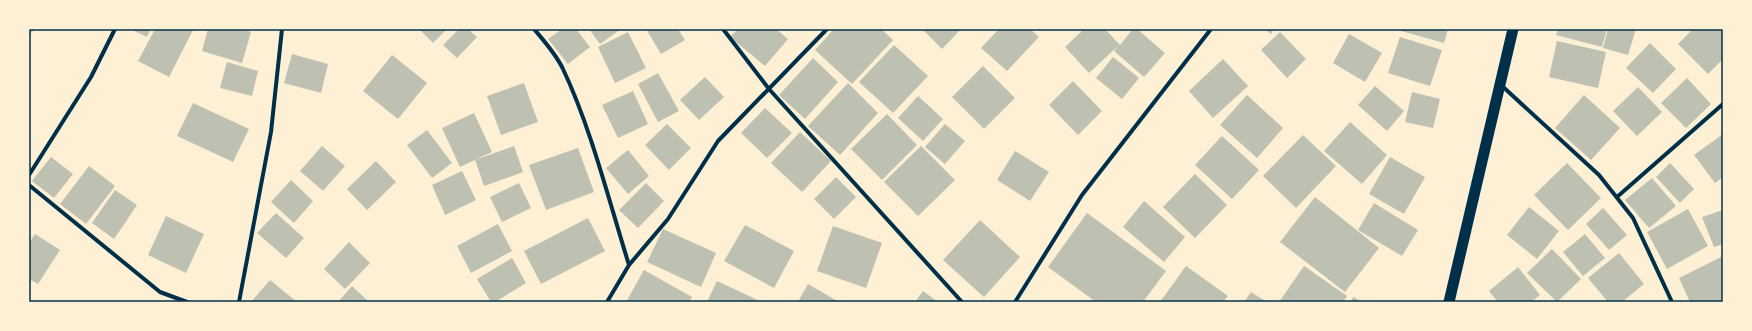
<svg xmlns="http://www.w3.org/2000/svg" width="1752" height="331" font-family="Inter,sans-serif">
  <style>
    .building { fill: #bec0b2 }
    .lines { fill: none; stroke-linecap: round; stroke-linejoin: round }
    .minor { stroke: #003049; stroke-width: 4 }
    .trunk { stroke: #003049; stroke-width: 11 }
    .neatline { fill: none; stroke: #003049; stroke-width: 1.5 }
  </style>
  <rect width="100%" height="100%" fill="#fdf0d5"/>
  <g class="building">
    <path d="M29,29H35L29,35Z"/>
    <path d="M130,29H151L147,37Z"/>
    <path d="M155,29L193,30L169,77L138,61Z"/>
    <path d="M208,29H242L251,32L242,63L202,51Z"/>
    <path d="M419,29H447L433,43Z"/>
    <path d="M459,29H468L477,37L457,58L443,45Z"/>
    <path d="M562,29H576L590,47L568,64L548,39Z"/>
    <path d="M589,29H621L600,44Z"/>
    <path d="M646,29H678L685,40L661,54Z"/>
    <path d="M738,29H776L788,39L765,66L730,37Z"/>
    <path d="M834,29H881L893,40L852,84L815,50Z"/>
    <path d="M922,29H961L942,49Z"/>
    <path d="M999,29H1030L1039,37L1007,71L981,48Z"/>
    <path d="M1084,29H1105L1120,45L1133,29H1137L1165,53L1144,77L1114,51L1118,46L1089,73L1065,47Z"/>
    <path d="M1264,29H1274L1271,34Z"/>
    <path d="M1394,29H1448L1444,43Z"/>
    <path d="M1558,29H1607L1602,47L1556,35Z"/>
    <path d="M1608,29H1636L1628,55L1603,48Z"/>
    <path d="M1693,29H1723V59L1708,74L1678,44Z"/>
    <path d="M628,32L646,68L615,83L598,47Z"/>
    <path d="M1280,32L1306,59L1287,78L1261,50Z"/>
    <path d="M1349,34L1382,53L1365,82L1333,63Z"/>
    <path d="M1400,37L1442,50L1430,86L1388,73Z"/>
    <path d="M1557,41L1606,52L1598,88L1549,77Z"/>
    <path d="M1650,43L1676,69L1653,93L1626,68Z"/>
    <path d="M894,45L928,76L893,113L859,82Z"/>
    <path d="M292,54L328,64L321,93L284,83Z"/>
    <path d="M392,55L427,83L398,119L363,91Z"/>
    <path d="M1113,57L1139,78L1122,99L1096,78Z"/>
    <path d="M813,58L838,82L805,119L779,95Z"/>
    <path d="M1223,59L1248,86L1213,118L1189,91Z"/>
    <path d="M227,62L258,71L252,96L220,88Z"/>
    <path d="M983,66L1015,98L984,129L952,97Z"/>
    <path d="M658,73L679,111L658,122L638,84Z"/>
    <path d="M705,77L724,97L699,120L680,100Z"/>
    <path d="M1687,78L1711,104L1686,128L1661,103Z"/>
    <path d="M1073,81L1102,111L1078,135L1049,105Z"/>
    <path d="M524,83L538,122L501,135L487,96Z"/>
    <path d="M848,83L878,113L840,155L808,126Z"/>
    <path d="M1375,86L1404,111L1387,131L1358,105Z"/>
    <path d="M1638,87L1662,112L1637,136L1613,111Z"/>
    <path d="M633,91L648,124L618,138L602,105Z"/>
    <path d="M1412,92L1440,99L1433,128L1405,122Z"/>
    <path d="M1247,95L1283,128L1257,158L1220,125Z"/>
    <path d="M1584,95L1620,128L1591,160L1555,128Z"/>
    <path d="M918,96L943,119L923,141L898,118Z"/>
    <path d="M193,103L249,129L233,162L177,136Z"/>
    <path d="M765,108L792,133L767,158L741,133Z"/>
    <path d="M474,113L492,152L460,167L442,128Z"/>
    <path d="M887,114L917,145L882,180L851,149Z"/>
    <path d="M1350,122L1387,155L1362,184L1324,151Z"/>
    <path d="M667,124L691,148L669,170L645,145Z"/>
    <path d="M945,124L965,141L945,164L925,147Z"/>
    <path d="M427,130L452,163L432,178L407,145Z"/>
    <path d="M800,132L831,161L802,192L771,163Z"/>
    <path d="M1723,134V177L1715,183L1694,155Z"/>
    <path d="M1303,135L1336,166L1296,208L1263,176Z"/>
    <path d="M1222,136L1259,170L1232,199L1195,165Z"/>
    <path d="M322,146L345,166L323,191L300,171Z"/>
    <path d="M514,146L523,172L484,186L475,160Z"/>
    <path d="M921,146L955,180L918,216L884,182Z"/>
    <path d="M578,148L594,192L546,210L529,165Z"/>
    <path d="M628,150L649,176L628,194L606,168Z"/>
    <path d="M1015,151L1049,172L1030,201L997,180Z"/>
    <path d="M51,157L73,174L54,198L32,181Z"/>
    <path d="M1390,157L1425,177L1404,214L1369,194Z"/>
    <path d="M376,161L396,182L367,210L347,189Z"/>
    <path d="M1567,163L1601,198L1568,230L1534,195Z"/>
    <path d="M1670,163L1694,189L1680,203L1656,177Z"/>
    <path d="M89,166L115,186L86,224L60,204Z"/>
    <path d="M462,171L476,200L445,215L432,185Z"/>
    <path d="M1195,174L1227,205L1195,238L1163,207Z"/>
    <path d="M836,177L856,197L834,219L814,199Z"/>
    <path d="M1652,178L1676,206L1649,228L1625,200Z"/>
    <path d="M291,180L313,201L294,223L271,202Z"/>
    <path d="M519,183L531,208L502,222L490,197Z"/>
    <path d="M646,183L664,201L638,228L619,210Z"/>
    <path d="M115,190L137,205L114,239L92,223Z"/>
    <path d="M1315,197L1379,248L1345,292L1280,242Z"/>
    <path d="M1144,201L1185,237L1164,262L1123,227Z"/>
    <path d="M1374,203L1418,230L1402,256L1358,230Z"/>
    <path d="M1529,207L1559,231L1537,259L1507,235Z"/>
    <path d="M1603,208L1627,235L1609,250L1586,224Z"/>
    <path d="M1688,209L1708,246L1667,269L1647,232Z"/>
    <path d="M1723,210V244L1714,247L1702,217Z"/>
    <path d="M276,213L304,238L286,258L257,233Z"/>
    <path d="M1087,213L1166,271L1143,302H1096L1048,267Z"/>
    <path d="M166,216L204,234L186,273L148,255Z"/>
    <path d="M588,218L605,251L541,284L524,251Z"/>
    <path d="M980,220L1020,257L984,297L943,260Z"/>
    <path d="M498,224L512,251L471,273L457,246Z"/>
    <path d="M745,225L794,251L774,288L724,261Z"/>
    <path d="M833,226L882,243L866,288L817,271Z"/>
    <path d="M663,229L716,253L701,287L647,262Z"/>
    <path d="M35,234L60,250L38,284L29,279V243Z"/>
    <path d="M1585,234L1605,258L1583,276L1563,252Z"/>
    <path d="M349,242L370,263L345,289L324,269Z"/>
    <path d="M1552,249L1581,279L1557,302L1527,273Z"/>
    <path d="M1619,253L1644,284L1622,302H1608L1588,278Z"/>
    <path d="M1723,256V302H1690L1679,278Z"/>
    <path d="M512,258L526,283L495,302H491L477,279Z"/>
    <path d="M1186,266L1228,296L1223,302H1160Z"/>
    <path d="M1304,266L1347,296L1343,302H1279Z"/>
    <path d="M1518,267L1540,295L1531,302H1498L1489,291Z"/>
    <path d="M644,270L692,297L689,302H626Z"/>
    <path d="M270,280L297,302H251Z"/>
    <path d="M717,281L762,302H707Z"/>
    <path d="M808,284L839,302H798Z"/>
    <path d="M352,286L369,302L339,301Z"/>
    <path d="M923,291L938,302H915Z"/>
    <path d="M1251,292L1267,302H1244Z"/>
    <path d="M1353,297L1363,302H1351Z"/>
  </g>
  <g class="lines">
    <g class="minor">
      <path d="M534,29C544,41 556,54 563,69C591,128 609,201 629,265"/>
      <path d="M723,29L769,89L962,302"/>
      <path d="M1501,85L1599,175L1633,218L1672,302"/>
      <path d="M29,175L91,77L115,29"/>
      <path d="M29,185L160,292L187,302"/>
      <path d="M1617,197L1723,104"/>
      <path d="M239,302L271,132L282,29"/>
      <path d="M607,302L629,265L668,219L718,141L827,29"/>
      <path d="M1015,302L1082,195L1211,29"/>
    </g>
    <path class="trunk" d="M1449,302L1513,29"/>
  </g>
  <rect width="1752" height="331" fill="none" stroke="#fdf0d5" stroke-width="60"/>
  <rect x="30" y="30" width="1692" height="271" class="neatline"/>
</svg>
